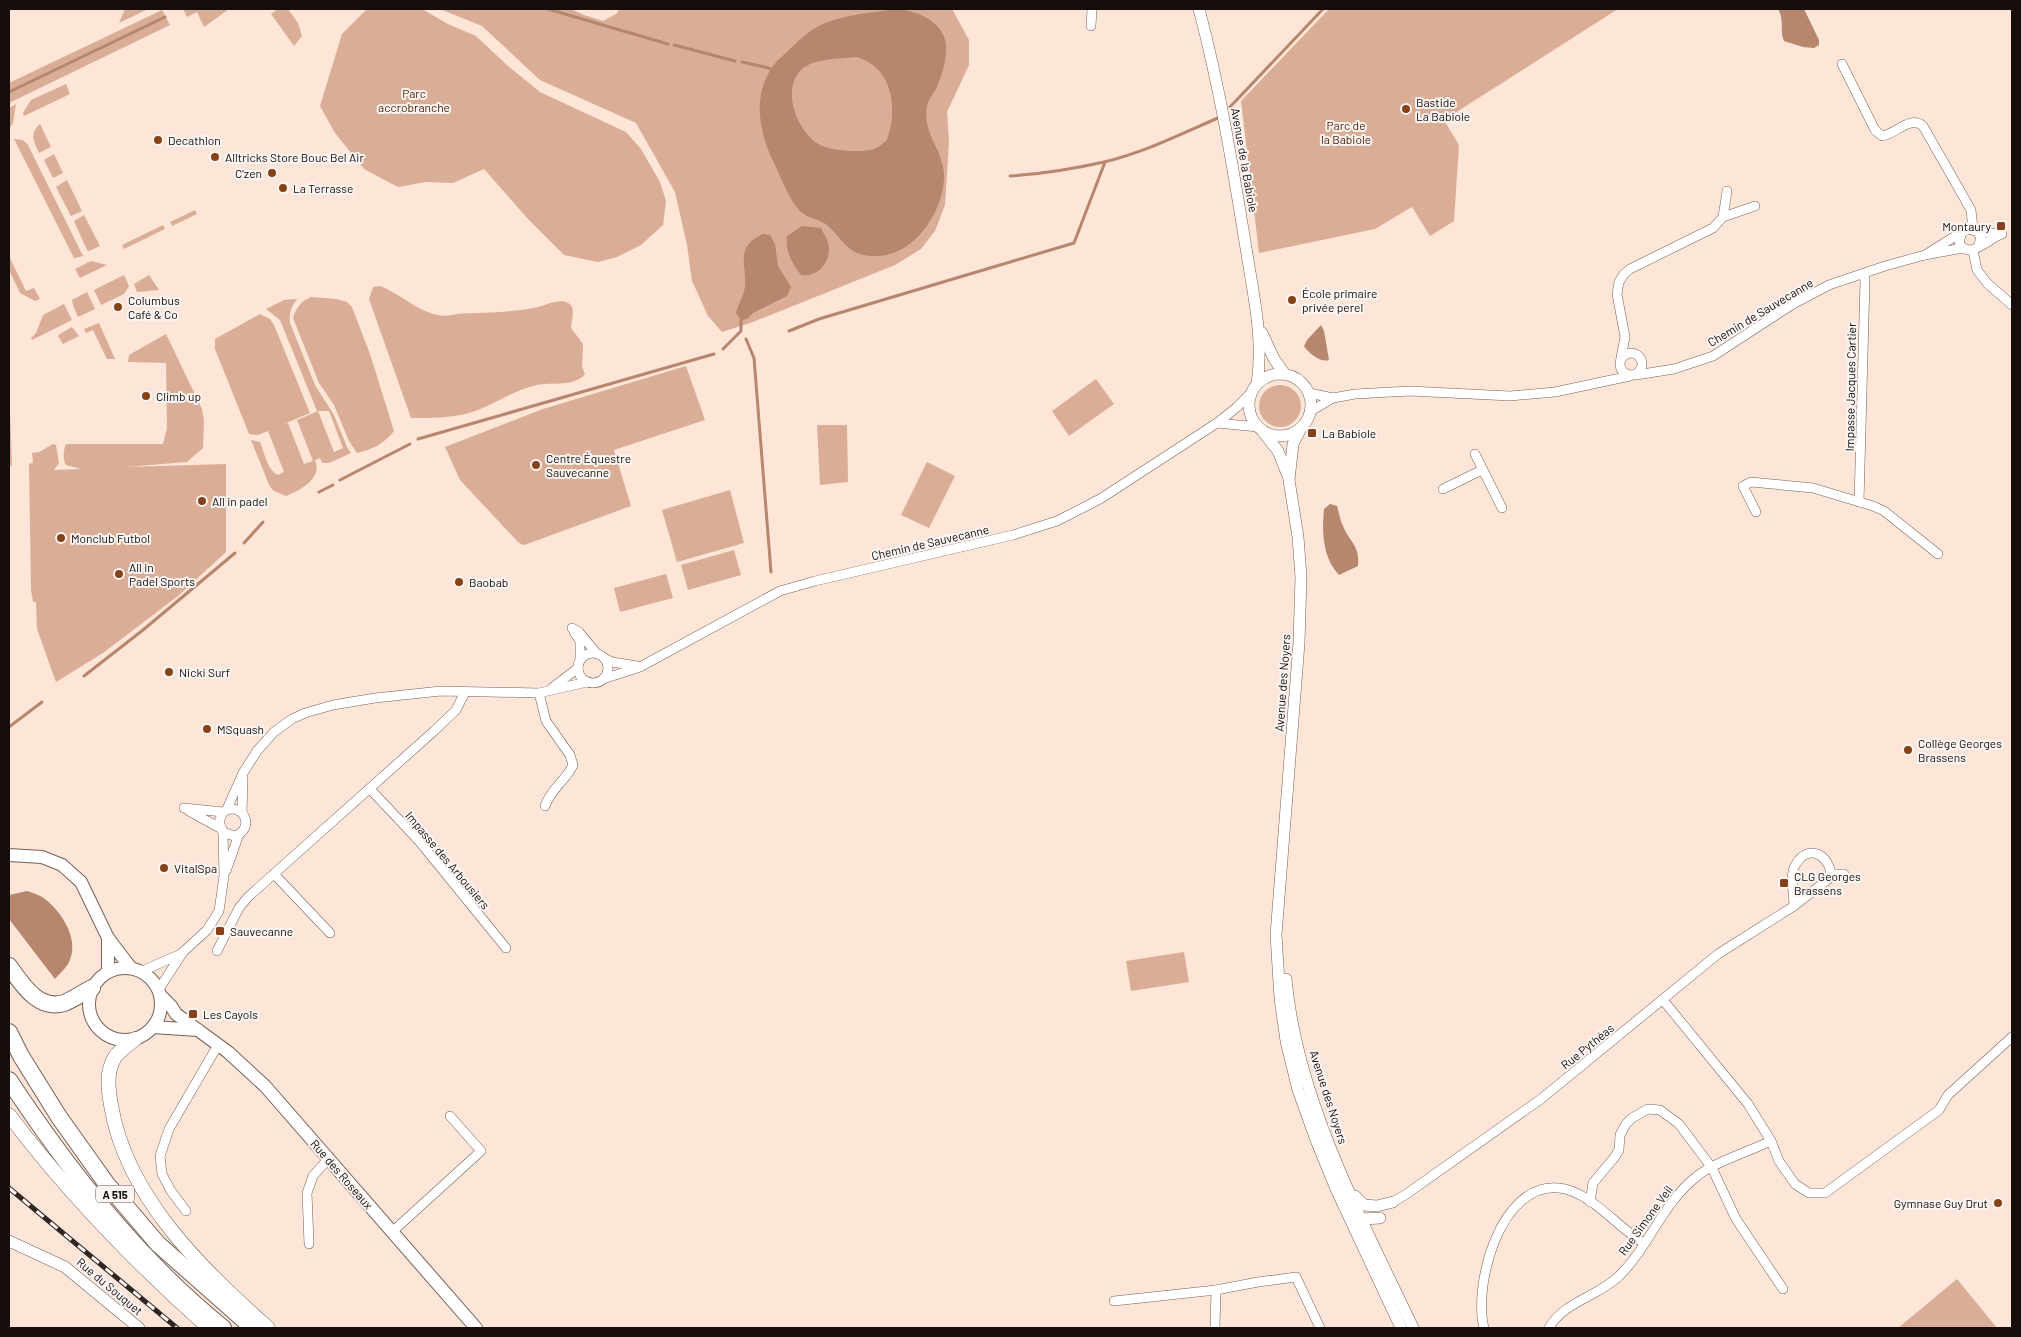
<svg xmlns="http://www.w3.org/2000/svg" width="2021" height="1337" font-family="Barlow,sans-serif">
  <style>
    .green { fill: #daad96 }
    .water { fill: #b6866d; fill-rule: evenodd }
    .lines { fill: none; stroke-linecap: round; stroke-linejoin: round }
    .stream { stroke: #b6866d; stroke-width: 3 }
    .minor-casing { stroke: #756156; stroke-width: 10 }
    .tertiary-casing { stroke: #756156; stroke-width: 12 }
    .secondary-casing { stroke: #756156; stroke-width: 14 }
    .trunk-casing { stroke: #756156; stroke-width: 15 }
    .motorway-casing { stroke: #756156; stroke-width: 18 }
    .minor { stroke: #fff; stroke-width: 9 }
    .tertiary { stroke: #fff; stroke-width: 11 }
    .secondary { stroke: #fff; stroke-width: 12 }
    .trunk { stroke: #fff; stroke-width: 14 }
    .motorway { stroke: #fff; stroke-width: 16 }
    .rail-casing { stroke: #302621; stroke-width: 5 }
    .rail { stroke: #fbf6f4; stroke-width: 3; stroke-dasharray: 9; stroke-linecap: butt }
    .poi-dot { fill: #864117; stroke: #fbf6f4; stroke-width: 2 }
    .labels { text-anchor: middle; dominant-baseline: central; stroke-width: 4; stroke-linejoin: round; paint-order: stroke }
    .shield { fill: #fbf6f4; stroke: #5a5350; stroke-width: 1 }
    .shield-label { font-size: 11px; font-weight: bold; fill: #150d09 }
    .park-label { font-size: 12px; fill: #4e2002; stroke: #fbf6f4 }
    .poi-label { font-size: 12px; fill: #150d09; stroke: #fbf6f4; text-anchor: start }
    .street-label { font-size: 12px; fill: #150d09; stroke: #fbf6f4 }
  </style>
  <rect width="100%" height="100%" fill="#fde5d8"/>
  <g class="green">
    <path d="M125,9H148L119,23Z"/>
    <path d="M183,9H229L204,27L197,12L187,17Z"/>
    <path d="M278,9H288L298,23L302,36L294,46L271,14Z"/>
    <path d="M367,9H422L448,24L476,36L508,66L540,92L626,132L641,149L660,182L666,201L663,225L641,245L617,257L598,262L564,255L528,219L484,169L453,183L426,182L398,187L364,169L335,133L320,106L342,34Z"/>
    <path d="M440,9H571L584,15L603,21L616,14L620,9H952L969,40V65L947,112L949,142L945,205L935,231L921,249L895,265L753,322L722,332L708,316L692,281L687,245L675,192L636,123L540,80L482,26Z"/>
    <path d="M1329,9H1618L1444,120L1459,145L1454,221L1430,236L1412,207L1375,229L1259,253L1241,101Z"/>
    <path d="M162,10L170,25L9,103V83Z"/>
    <path d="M66,84L70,94L24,116L23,113L31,100Z"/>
    <path d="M16,104L13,123L9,129V108Z"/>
    <path d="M40,124L51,147L39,153C34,141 29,134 40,124Z"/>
    <path d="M14,139L23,140L28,145L83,256L74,258Z"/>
    <path d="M54,154L63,173L53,178L44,160Z"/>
    <path d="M67,180L82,211L71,216L56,187Z"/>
    <path d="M195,210L197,214L172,226L170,222Z"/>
    <path d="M84,215L100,246L89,251L87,250L74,221Z"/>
    <path d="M163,225L165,229L124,249L122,245Z"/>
    <path d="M9,256L26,291L34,288L40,299L35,301L20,293L9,270Z"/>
    <path d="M91,261L107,265L80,278L75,269Z"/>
    <path d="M124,275L129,286L124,294L101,305L94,290Z"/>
    <path d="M149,275L159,290L137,292L134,284Z"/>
    <path d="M380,286C404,295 429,323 456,314C483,312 512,313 538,307C546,305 560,298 568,303C577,308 571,320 571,328L583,344L582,367L585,374C575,387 551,382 537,385C513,390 493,406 469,413C450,418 431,418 411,418L369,299L373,287Z"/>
    <path d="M87,292L95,309L78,317L73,305L72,300Z"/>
    <path d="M311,297L336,299L347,302L352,307L370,354L394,431C384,444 373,449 357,453L349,441L334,405L319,383L293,318C296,308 301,301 311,297Z"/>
    <path d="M297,299C291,307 289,313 290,323L315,385L334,415L347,447L351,453L329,463H322L320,458L315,460C323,478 301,490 286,496L274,491L270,487L251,440L260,442C264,452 268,471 278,475L284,472L268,431L258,435L249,434L215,349V339L260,314L270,319L274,325L310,413L284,424L288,423L304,464L313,461L297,420L318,411L334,452L343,448L329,411H317L280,320L266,309L284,300Z"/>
    <path d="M64,304L72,320L32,340L31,338L36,333L43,315Z"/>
    <path d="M99,323L115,359H107L93,330L86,333L84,329Z"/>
    <path d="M72,327L79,336L63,344L58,336L60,334Z"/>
    <path d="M166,334L202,409L204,421L203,448L187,462L126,467L226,464V552L178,596L103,653L56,682L37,629L36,602H33L31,590L29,464L33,463L32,453L39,452L53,444L56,445L59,463L54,470L81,469L66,465C63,460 63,450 66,444H163L167,428L166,363L128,362L129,355Z"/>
    <path d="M686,366L705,420L614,450L631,506L527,544L523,545L518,542L460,480L445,447L543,409Z"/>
    <path d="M1096,379L1114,404L1069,436L1052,411Z"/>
    <path d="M9,384L12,466H9Z"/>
    <circle cx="1280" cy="406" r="21"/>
    <path d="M817,425H847L848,482L820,485Z"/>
    <path d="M927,462L955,476L929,528L901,515Z"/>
    <path d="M730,490L744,543L677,562L662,510Z"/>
    <path d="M734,550L741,575L688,590L681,565Z"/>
    <path d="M666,574L673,598L620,612L614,588Z"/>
    <path d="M1184,952L1189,982L1131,991L1126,961Z"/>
    <path d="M1957,1279L1997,1328H1898Z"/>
  </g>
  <g class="water">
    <path d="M899,9C915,12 931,16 941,31C952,47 943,73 936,89C933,94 928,100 927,106C922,134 943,149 944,174C945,211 913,259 872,256C847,255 843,239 827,225C820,219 809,219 801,212C789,201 780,174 772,159C759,130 753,97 771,69C775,62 783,56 789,50C799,40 812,28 825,23C849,14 874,12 899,9ZM856,57C883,64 894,89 892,116C892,124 889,133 887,140C883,143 879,147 874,149C862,153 829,151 818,144C797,130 781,91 801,70C813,58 840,59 856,57Z"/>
    <path d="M1778,9H1804L1819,40V45L1814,48L1803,47L1784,41C1779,30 1785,21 1778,9Z"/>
    <path d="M802,226L821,228C823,233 827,238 828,243C833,260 818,278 801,275C792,264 785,250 787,236Z"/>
    <path d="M763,234L770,235L775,244L778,266L791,287L787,296L753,313L747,319L741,320L736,313C738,304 744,296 745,287C747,264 734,247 763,234Z"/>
    <path d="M1321,325L1324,331L1329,360C1321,363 1308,353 1304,346L1307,340Z"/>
    <path d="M1330,504L1337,506C1339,513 1340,520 1343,526C1350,543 1360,545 1358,566L1339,575C1322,557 1322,532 1324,509Z"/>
    <path d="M27,891C33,893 40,895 45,899C63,913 81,942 68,964C65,969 59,974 55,979L9,919V895Z"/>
  </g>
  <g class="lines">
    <g class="stream">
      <path d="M548,9L668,44"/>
      <path d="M674,45L735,61"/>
      <path d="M742,62L769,68L774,72"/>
      <path d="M9,92L165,17"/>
      <path d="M1230,107L1323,9"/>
      <path d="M1010,176C1041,174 1073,169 1104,162C1143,153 1181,134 1218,118"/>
      <path d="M789,331L819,319L1074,243L1105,162"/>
      <path d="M746,339L754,358L771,572"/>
      <path d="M723,349L741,331V320"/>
      <path d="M418,439L714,354"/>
      <path d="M340,480L410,444"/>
      <path d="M319,492L333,485"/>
      <path d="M244,543L263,522"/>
      <path d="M84,676L143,630L235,553"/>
      <path d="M9,727L42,702"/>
    </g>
    <defs>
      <g id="minor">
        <path d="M1091,26L1092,9"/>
        <path d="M1842,64L1875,130L1882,136C1896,134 1910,115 1923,126L1971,210L1973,229"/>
        <path d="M1723,217L1755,206"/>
        <path d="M1962,232L1925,255L1963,248"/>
        <path d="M1978,232L2002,234C1989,238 1968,262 1959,242L1962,232L1969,229L1978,232L1981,238L1978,247"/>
        <path d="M1973,250L1977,270L1987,283L2012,305"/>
        <circle cx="1631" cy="364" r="11"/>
        <path d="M1621,358L1625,337L1617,294L1619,282L1624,274L1630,269L1713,228L1723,217L1727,191"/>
        <path d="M1636,375L1674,369L1713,356L1793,304L1829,285L1885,266L1925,255"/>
        <path d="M1309,393L1333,398"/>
        <path d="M1311,411L1333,398L1355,394L1410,391L1510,396L1555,392L1630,376"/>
        <path d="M1217,423L1258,427"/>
        <path d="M1475,454L1502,508"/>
        <path d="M1443,489L1482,470"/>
        <path d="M1859,502L1865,280L1863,274"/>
        <path d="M1756,512L1743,486L1751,482L1813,488L1873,506L1884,511L1938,554"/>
        <path d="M572,628L579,632L597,654"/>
        <path d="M574,632L580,641V660"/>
        <circle cx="593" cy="668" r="15"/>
        <path d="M604,658L612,662L637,666"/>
        <path d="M603,679L640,667L780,591L815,581L1013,535L1057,521L1100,499L1217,423L1236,408L1252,392"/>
        <path d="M552,688L578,668"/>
        <path d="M539,693L546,721L570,755L573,765C565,782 552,787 545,806"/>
        <path d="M370,789L419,841L506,948"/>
        <path d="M184,808L223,812C243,800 257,829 234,836L223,832L219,822L223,812"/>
        <path d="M227,809L243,773L257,751L274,732L292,719L305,713L333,705L375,698L441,691L539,693L587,682"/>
        <path d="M189,811L220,828"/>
        <path d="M242,812L243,779"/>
        <path d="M226,871L239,834"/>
        <path d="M274,874L330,933"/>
        <path d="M1831,874H1844"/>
        <path d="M217,951L239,908L248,897L434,731L456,710L465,692"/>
        <path d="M142,971L181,954"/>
        <path d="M159,989L183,952L207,930L219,911L224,876L223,832"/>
        <path d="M1663,1000L1748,1104L1771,1141L1779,1161L1795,1184L1809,1193H1825L1939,1110L1948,1095L2012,1037"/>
        <path d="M1393,1202L1405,1195L1541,1099L1718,954L1794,906L1831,877C1831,855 1808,843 1796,864C1789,874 1794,894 1794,906"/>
        <path d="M1590,1202L1593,1183L1614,1158L1619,1150L1620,1135L1626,1124L1632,1118L1648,1109L1660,1110L1679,1124L1712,1168L1736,1219L1783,1289"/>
        <path d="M186,1211L171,1191L162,1174L160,1156L169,1129L218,1045"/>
        <path d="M392,1232L481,1151L450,1116"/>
        <path d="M309,1244L307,1193L313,1176L329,1158"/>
        <path d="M1114,1301L1216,1290"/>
        <path d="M1215,1328L1216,1290L1258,1282L1296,1277L1320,1328"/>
        <path d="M1484,1328C1473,1285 1500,1182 1559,1188C1590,1191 1618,1228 1644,1243"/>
        <path d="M1549,1328C1563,1302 1599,1296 1619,1276C1649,1247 1662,1204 1696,1177C1712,1163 1750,1151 1771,1141"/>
      </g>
      <g id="tertiary">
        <path d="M1199,9C1220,88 1233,168 1246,248C1253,293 1264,339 1257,384"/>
        <path d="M1262,333L1274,359L1284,373"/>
        <circle cx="1280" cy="405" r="31"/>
        <path d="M1301,428L1293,444L1289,480L1298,537L1301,577L1299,643L1276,935L1280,998L1286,1041L1298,1090L1316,1140L1336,1189L1401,1328"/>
        <path d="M1263,432L1278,451L1288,476"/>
        <path d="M1286,979C1297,1100 1362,1220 1413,1328"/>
        <path d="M1355,1196L1364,1205L1377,1206L1393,1202"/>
        <path d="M1357,1216L1362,1219L1380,1218"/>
        <path d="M9,1241L65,1267L139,1328"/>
      </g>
      <g id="secondary">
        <path d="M9,855L42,857L62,865L81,882L108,938L130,967"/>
        <circle cx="125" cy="1004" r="36"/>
        <path d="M108,971V938"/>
        <path d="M161,996L171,1006L176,1014L228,1052L265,1086L476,1328"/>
        <path d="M153,1027L198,1030"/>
      </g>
      <g id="trunk">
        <path d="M135,1039C129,1044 120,1050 115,1057C106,1071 108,1089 111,1105C126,1197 201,1268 268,1328"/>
        <path d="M9,1115C68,1193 136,1263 209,1328"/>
      </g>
      <g id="motorway">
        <path d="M9,966C22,984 38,1011 64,1003C74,999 82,993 92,988"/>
        <path d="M9,1032L21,1056L59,1117L106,1183L158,1244L253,1328"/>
        <path d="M9,1080C69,1171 138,1259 223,1328"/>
      </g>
    </defs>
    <use href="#minor" class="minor-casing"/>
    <use href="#tertiary" class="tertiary-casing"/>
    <use href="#secondary" class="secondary-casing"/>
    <use href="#trunk" class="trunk-casing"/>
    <use href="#motorway" class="motorway-casing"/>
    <use href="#minor" class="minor"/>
    <use href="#tertiary" class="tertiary"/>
    <use href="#secondary" class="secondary"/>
    <use href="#trunk" class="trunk"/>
    <use href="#motorway" class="motorway"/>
    <defs>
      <path id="rail" d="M9,1188L177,1328"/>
    </defs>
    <use href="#rail" class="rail-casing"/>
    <use href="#rail" class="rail"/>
  </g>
  <g class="poi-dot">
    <circle cx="1406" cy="109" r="5"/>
    <circle cx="158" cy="140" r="5"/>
    <circle cx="215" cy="157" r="5"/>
    <circle cx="272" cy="173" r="5"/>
    <circle cx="283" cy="188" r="5"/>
    <rect x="1996" y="221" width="10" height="10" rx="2.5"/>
    <circle cx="1292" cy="300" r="5"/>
    <circle cx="118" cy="307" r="5"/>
    <circle cx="146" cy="396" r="5"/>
    <rect x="1307" y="428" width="10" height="10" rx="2.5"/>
    <circle cx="536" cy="465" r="5"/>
    <circle cx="202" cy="501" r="5"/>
    <circle cx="61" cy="538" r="5"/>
    <circle cx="119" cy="574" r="5"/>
    <circle cx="459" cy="582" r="5"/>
    <circle cx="169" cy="672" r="5"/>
    <circle cx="207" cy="729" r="5"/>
    <circle cx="1908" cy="750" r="5"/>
    <circle cx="164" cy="868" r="5"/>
    <rect x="1779" y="878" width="10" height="10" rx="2.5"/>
    <rect x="215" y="926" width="10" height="10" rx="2.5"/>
    <rect x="188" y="1009" width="10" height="10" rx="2.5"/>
    <circle cx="1998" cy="1203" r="5"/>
  </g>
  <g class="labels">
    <rect class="shield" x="96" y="1185.5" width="38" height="17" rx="4"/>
    <g class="shield-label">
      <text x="115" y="1194">A 515</text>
    </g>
    <g class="park-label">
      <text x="414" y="93">Parc<tspan x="414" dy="14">accrobranche</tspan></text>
      <text x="1346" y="125">Parc de<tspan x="1346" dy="14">la Babiole</tspan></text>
    </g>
    <g class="poi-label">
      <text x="1416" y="102">Bastide<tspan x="1416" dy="14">La Babiole</tspan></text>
      <text x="168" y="140">Decathlon</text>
      <text x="225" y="157">Alltricks Store Bouc Bel Air</text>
      <text x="262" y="173" text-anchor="end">C'zen</text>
      <text x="293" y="188">La Terrasse</text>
      <text x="1991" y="226" text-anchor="end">Montaury</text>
      <text x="1302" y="293">École primaire<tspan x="1302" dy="14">privée perel</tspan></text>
      <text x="128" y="300">Columbus<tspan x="128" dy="14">Café &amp; Co</tspan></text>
      <text x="156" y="396">Climb up</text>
      <text x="1322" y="433">La Babiole</text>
      <text x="546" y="458">Centre Équestre<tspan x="546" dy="14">Sauvecanne</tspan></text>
      <text x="212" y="501">All in padel</text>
      <text x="71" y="538">Monclub Futbol</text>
      <text x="129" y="567">All in<tspan x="129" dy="14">Padel Sports</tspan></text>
      <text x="469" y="582">Baobab</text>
      <text x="179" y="672">Nicki Surf</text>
      <text x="217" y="729">MSquash</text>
      <text x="1918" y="743">Collège Georges<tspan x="1918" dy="14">Brassens</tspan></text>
      <text x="174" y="868">VitalSpa</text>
      <text x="1794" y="876">CLG Georges<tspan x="1794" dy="14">Brassens</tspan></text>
      <text x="230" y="931">Sauvecanne</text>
      <text x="203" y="1014">Les Cayols</text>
      <text x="1988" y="1203" text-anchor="end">Gymnase Guy Drut</text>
    </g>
    <g class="street-label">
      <text transform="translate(1245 160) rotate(80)">Avenue de la Babiole</text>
      <text transform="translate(1760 312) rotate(-31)">Chemin de Sauvecanne</text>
      <text transform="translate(1850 387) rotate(-89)">Impasse Jacques Cartier</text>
      <text transform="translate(930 542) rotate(-13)">Chemin de Sauvecanne</text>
      <text transform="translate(1282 683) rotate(-86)">Avenue des Noyers</text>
      <text transform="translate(448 860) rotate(50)">Impasse des Arbousiers</text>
      <text transform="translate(1587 1046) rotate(-39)">Rue Pythéas</text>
      <text transform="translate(1329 1097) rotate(72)">Avenue des Noyers</text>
      <text transform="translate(342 1174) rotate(49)">Rue des Roseaux</text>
      <text transform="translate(1645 1220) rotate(-54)">Rue Simone Veil</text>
      <text transform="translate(110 1286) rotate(40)">Rue du Souquet</text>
    </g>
  </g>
  <rect width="2021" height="1337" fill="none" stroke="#150d09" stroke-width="20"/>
</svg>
